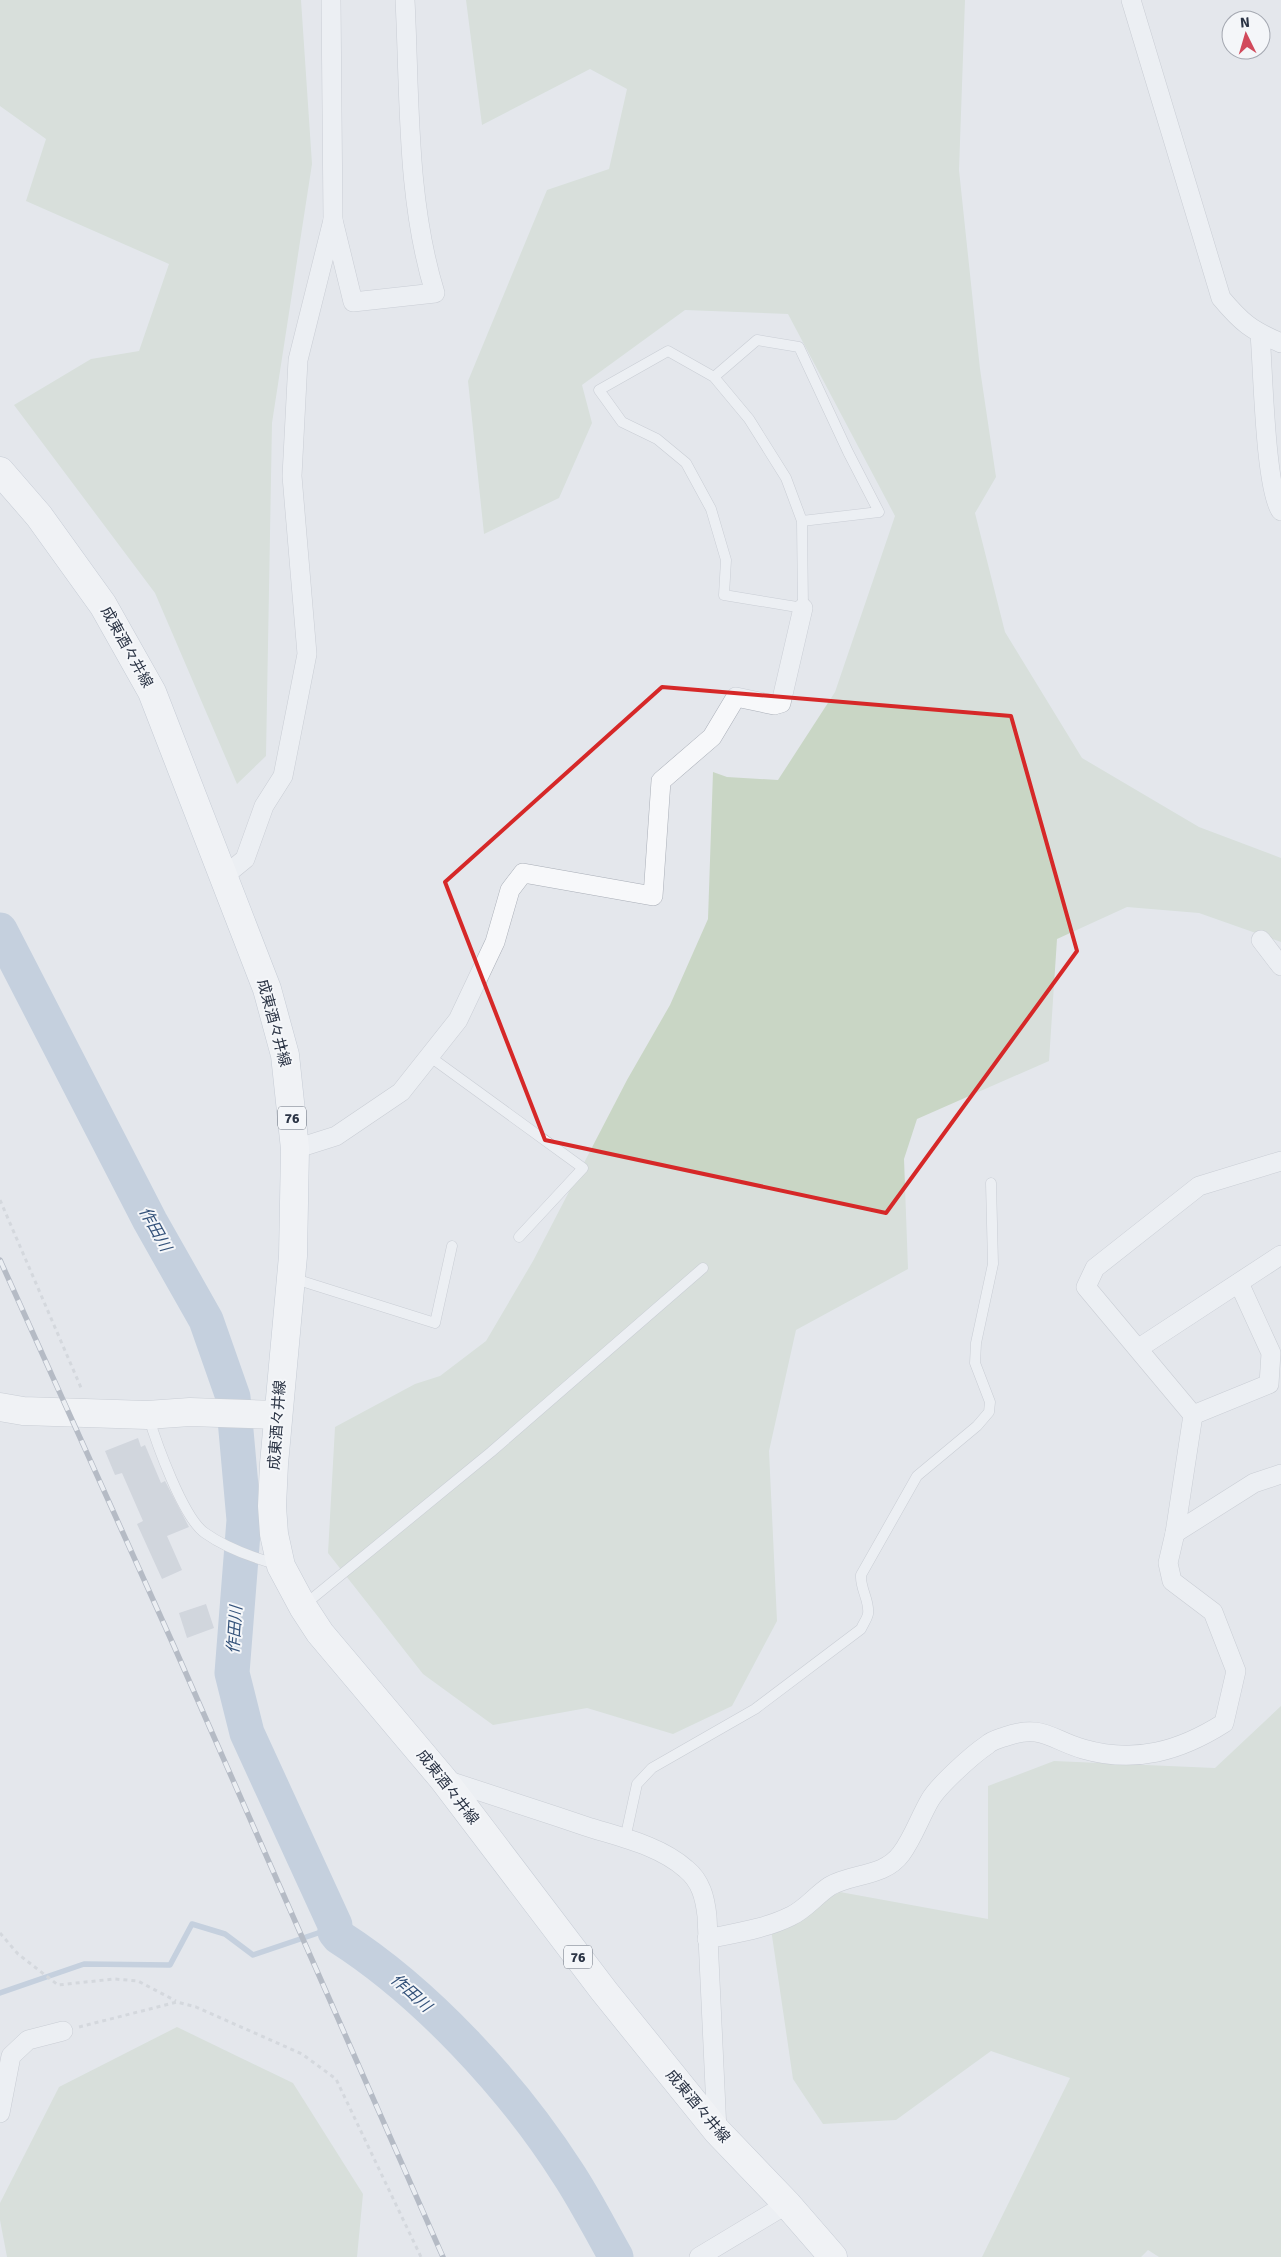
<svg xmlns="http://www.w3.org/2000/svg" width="1281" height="2257" font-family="Signika,'Noto Sans JP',sans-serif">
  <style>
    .green { fill: #c9d6c5 }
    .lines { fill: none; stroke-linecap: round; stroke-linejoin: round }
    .stream { stroke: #9fb4cc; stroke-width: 5.5 }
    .river { stroke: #9fb4cc; stroke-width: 35 }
    .building { fill: #bbc0ca }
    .lane-casing { stroke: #a9aeb7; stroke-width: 11 }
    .street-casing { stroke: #a9aeb7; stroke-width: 20 }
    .secondary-casing { stroke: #a9aeb7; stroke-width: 29 }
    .primary-casing { stroke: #a3abb8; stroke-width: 29 }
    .path { stroke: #c2c5cb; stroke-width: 3; stroke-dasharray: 4 4; stroke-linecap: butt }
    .lane { stroke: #f7f8fa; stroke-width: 10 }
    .street { stroke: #f7f8fa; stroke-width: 19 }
    .secondary { stroke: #fff; stroke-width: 28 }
    .primary { stroke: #fff; stroke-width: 28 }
    .rail-casing { stroke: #7d8696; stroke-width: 5.5 }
    .rail { stroke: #f4f6f9; stroke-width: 4; stroke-dasharray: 11; stroke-linecap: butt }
    .marked { fill: none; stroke: #d62828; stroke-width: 4; stroke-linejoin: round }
    .labels { text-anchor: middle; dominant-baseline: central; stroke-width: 4; stroke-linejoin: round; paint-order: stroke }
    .shield { fill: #f4f6f9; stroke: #676e7b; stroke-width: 1 }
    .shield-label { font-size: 14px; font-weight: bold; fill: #2b3445 }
    .street-label { font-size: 15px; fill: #2b3445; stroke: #f4f6f9 }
    .water-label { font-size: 16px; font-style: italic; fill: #34527a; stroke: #f4f6f9 }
  </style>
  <rect width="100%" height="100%" fill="#e4e7ec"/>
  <g class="green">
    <path d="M0,0H301L312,164L272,423L266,756L237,784L155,593L14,405L91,359L139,351L169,264L26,201L46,139L0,106Z"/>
    <path d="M466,0H965L959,170L980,369L996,477L975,513L1005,632L1082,758L1199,827L1281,858V942L1199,913L1127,907L1057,939L1049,1061L917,1119L904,1159L908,1269L796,1330L769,1451L777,1621L732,1706L673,1734L587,1708L493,1725L423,1674L328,1553L335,1427L415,1384L440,1376L486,1341L533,1261L627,1080L670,1005L708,919L713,772L727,777L778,780L835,692L895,516L788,314L685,310L582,385L592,423L559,498L484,534L468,381L547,190L609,169L627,89L590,69L482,125Z"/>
    <path d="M1281,1706V2257H1159L1148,2250L1141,2257H982L1070,2078L991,2051L896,2120L823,2124L793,2079L771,1929L840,1892L988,1919V1786L1054,1761L1215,1768Z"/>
    <path d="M177,2027L293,2083L363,2194L357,2257H7L0,2220V2203L59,2087Z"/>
  </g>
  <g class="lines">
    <path class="stream" d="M0,1993L84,1964L170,1965L192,1924L225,1934L253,1955L321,1932H335"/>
    <path class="river" d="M0,930L150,1221L206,1320L233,1397L244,1520L232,1673L247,1733L335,1925V1932L339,1937C425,1992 512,2086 567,2172C585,2199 600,2229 616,2257"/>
  </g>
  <g class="building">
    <path d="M138,1438L141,1447L145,1445L161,1483L165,1481L189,1527L167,1536L182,1570L162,1579L137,1524L143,1521L122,1473L115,1475L105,1451Z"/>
    <path d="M206,1604L214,1628L187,1638L179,1613Z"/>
  </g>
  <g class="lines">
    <defs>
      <g id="lane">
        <path d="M714,377L749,419L786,478L802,521L803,608L724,595L726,560L711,509L686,463L657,439L622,422L599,390L668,351L714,377L757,340L799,347L848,452L879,512L802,521"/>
        <path d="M429,1056L583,1168L519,1237"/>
        <path d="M292,1278L435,1323L452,1246"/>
        <path d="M148,1415C156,1442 183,1518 205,1533C226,1548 254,1558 279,1565"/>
        <path d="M303,1606L491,1452L703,1268"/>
        <path d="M625,1839L637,1784L652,1768L755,1709L861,1629C863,1624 867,1619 868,1614C870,1601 860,1589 861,1575L917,1476L977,1426L989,1412L990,1402L975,1363L976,1343L993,1264L991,1183"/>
      </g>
      <g id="street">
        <path d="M331,0L333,220L353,302L435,293C406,199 410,97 405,0"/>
        <path d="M1131,0L1221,298C1242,323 1251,330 1281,343"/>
        <path d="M1260,334C1263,367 1265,490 1281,511"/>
        <path d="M223,877L245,859L264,806L283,776L307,654L292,476L298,360L333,220"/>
        <path d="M1261,940L1281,966"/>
        <path d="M295,1149L336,1136L401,1092L458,1020L495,942L510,890L523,873L653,896L661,781L712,737L736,697L774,705L781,703L803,608"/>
        <path d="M1139,1348L1281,1255"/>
        <path d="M1193,1415L1269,1384L1271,1353L1239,1283"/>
        <path d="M1175,1533L1254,1483L1281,1474"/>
        <path d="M443,1779C491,1795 538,1810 585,1826C619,1837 659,1845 686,1869C701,1881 705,1898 707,1916L717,2131"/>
        <path d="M707,1939C735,1933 765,1929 791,1916C806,1909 816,1895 830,1886C853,1873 884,1877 901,1854C913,1838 920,1817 930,1800C938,1786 972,1755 987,1745C991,1741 998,1739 1004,1737C1042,1723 1051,1740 1083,1749C1135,1764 1180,1751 1224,1723L1236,1671L1213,1612L1172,1581L1168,1563L1175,1533L1193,1415L1086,1287L1095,1268L1199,1186L1281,1161"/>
        <path d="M0,2113L11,2056L28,2040L63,2031"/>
        <path d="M699,2257L787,2204"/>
      </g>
      <path id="secondary" d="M0,1407L23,1411L147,1415L190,1412L277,1415"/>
      <path id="primary" d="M0,471L39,516L103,605L152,692L267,989L285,1055L295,1149L293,1256L274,1464L272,1506L274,1534L281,1566L303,1607L320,1633L443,1779L604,1991L717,2131L787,2204L833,2257"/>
    </defs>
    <use href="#lane" class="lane-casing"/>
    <use href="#street" class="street-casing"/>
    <use href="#secondary" class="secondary-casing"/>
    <use href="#primary" class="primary-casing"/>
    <g class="path">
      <path d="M0,1200L82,1390"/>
      <path d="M0,1933L18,1954L58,1985L114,1979L138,1981L176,2001"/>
      <path d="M79,2027L177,2002L196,2007L302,2054L336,2079L421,2257"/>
    </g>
    <use href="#lane" class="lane"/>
    <use href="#street" class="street"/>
    <use href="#secondary" class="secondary"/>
    <use href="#primary" class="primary"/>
    <defs>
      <path id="rail" d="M0,1260L173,1644L443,2257"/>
    </defs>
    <use href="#rail" class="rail-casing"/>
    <use href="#rail" class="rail"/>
  </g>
  <path d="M0 0H1281V2257H0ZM662,687L1011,716L1077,951L886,1213L545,1140L445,882Z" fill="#e4e7ec" fill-opacity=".55" fill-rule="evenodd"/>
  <path class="marked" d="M662,687L1011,716L1077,951L886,1213L545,1140L445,882Z"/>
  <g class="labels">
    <g class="shield">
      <rect x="278" y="1106.5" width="28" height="23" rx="4"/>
      <rect x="564" y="1945.5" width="28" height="23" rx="4"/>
    </g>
    <g class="shield-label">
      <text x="292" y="1118">76</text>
      <text x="578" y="1957">76</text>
    </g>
    <g class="street-label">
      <text transform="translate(127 647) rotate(61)">成東酒々井線</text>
      <text transform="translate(274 1023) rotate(75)">成東酒々井線</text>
      <text transform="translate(277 1425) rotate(-86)">成東酒々井線</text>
      <text transform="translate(448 1787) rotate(52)">成東酒々井線</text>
      <text transform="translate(698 2106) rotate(50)">成東酒々井線</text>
    </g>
    <g class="water-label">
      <text transform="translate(155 1229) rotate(61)">作田川</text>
      <text transform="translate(235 1630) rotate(-86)">作田川</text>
      <text transform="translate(411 1993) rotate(42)">作田川</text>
    </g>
  </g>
  <g transform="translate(1246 35) rotate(355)"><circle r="24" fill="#f4f6f9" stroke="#a4a8b1"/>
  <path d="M0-4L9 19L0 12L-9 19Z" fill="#d1495b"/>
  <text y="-8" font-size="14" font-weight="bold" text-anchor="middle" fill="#2b3445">N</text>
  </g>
</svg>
